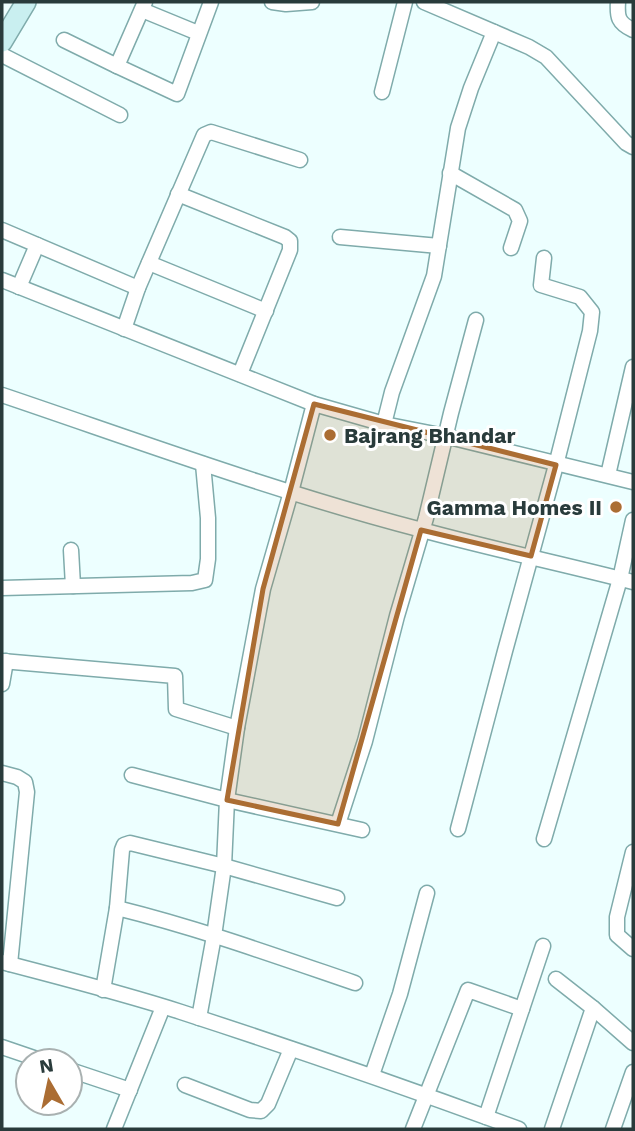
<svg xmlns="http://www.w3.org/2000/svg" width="635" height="1131" font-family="'Work Sans',sans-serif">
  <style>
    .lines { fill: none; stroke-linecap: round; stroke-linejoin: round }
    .street-casing { stroke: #7fabab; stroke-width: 17 }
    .secondary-casing { stroke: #7fabab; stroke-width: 22 }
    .street { stroke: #fff; stroke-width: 14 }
    .secondary { stroke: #c9eff0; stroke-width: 19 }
    .marked { fill: #ab6d33; fill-opacity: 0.2; stroke: #ab6d33; stroke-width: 5; stroke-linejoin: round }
    .poi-dot { fill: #ab6d33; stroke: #fff; stroke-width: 2.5 }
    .labels { text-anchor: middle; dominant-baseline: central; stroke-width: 6; stroke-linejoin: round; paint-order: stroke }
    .poi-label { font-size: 21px; font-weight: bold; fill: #293b3b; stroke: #fff; text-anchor: start }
  </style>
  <rect width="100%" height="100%" fill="#edffff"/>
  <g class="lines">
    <defs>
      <g id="street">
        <path d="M272,2L286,4L312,2"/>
        <path d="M424,2L529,47L546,57L626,143L633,147"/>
        <path d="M618,2C617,17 618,23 633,30"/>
        <path d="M142,10L198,33"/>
        <path d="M64,40L117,66L145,2"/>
        <path d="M2,55L120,115"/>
        <path d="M117,66L177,94L211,2"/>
        <path d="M382,92L405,2"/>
        <path d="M450,173L515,210L520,221L511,248"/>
        <path d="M178,194L285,237L290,241V250L240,374"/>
        <path d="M2,230L138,288"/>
        <path d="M340,237L439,246"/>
        <path d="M149,263L266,311"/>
        <path d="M2,280L314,404L384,424L445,436L633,482"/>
        <path d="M19,287L37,245"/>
        <path d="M124,329L138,288L204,135L211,132L300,160"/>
        <path d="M2,395C141,442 279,493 422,530C492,549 563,564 633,582"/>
        <path d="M384,424L392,392L434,276L458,128L471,88L494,32"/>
        <path d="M608,475L633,367"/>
        <path d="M71,550L73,586"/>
        <path d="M2,588L192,583L205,580L208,559V518L203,464"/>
        <path d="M2,661L175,676L176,709L237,728"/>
        <path d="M2,684L6,661"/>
        <path d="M2,773L17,777L25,782L27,792L10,964"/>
        <path d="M132,775L227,800L362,830"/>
        <path d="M338,824L365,741L397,616L426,518L451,413L476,320"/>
        <path d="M458,829L505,651L556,465L590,331L592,312L580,297L541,285L544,258"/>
        <path d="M544,839L620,579L633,520"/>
        <path d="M633,852L617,917V935L633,949"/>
        <path d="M117,908C198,928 276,956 355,983"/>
        <path d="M2,962C62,978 122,993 181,1012C295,1049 407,1088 519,1129"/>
        <path d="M103,990L117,908L122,850L124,845L130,843L224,866L337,898"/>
        <path d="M593,1008L633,1043"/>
        <path d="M199,1018L214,936L224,866L227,800L237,728L263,589L291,492L314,404"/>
        <path d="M2,1047L43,1061"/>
        <path d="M70,1070L130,1090"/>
        <path d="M372,1075L400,994L427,893"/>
        <path d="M185,1085L250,1110L261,1111L268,1104L291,1049"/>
        <path d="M486,1117L543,946"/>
        <path d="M114,1129L163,1007"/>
        <path d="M413,1129L468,990L522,1009"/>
        <path d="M552,1129L593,1008L556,979"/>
        <path d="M613,1129L633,1072"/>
      </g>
      <path id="secondary" d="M2,42L26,2"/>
    </defs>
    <use href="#street" class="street-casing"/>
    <use href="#secondary" class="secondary-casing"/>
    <use href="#street" class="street"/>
    <use href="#secondary" class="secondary"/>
  </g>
  <path class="marked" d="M314,404L556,465L531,556L421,530L338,824L227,800L263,589Z"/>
  <g class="poi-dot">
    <circle cx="330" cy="435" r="7"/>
    <circle cx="616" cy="507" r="7"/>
  </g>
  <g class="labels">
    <g class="poi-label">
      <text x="344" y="435">Bajrang Bhandar</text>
      <text x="602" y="507" text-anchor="end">Gamma Homes II</text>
    </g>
  </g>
  <rect width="635" height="1131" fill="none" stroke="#293b3b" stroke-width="7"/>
  <g transform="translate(49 1082) rotate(351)"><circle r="33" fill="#ffffff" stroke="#a9b1b1" stroke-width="2"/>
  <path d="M0-5L12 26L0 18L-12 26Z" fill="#ab6d33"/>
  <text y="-10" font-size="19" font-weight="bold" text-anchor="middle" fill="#293b3b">N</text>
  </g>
</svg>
